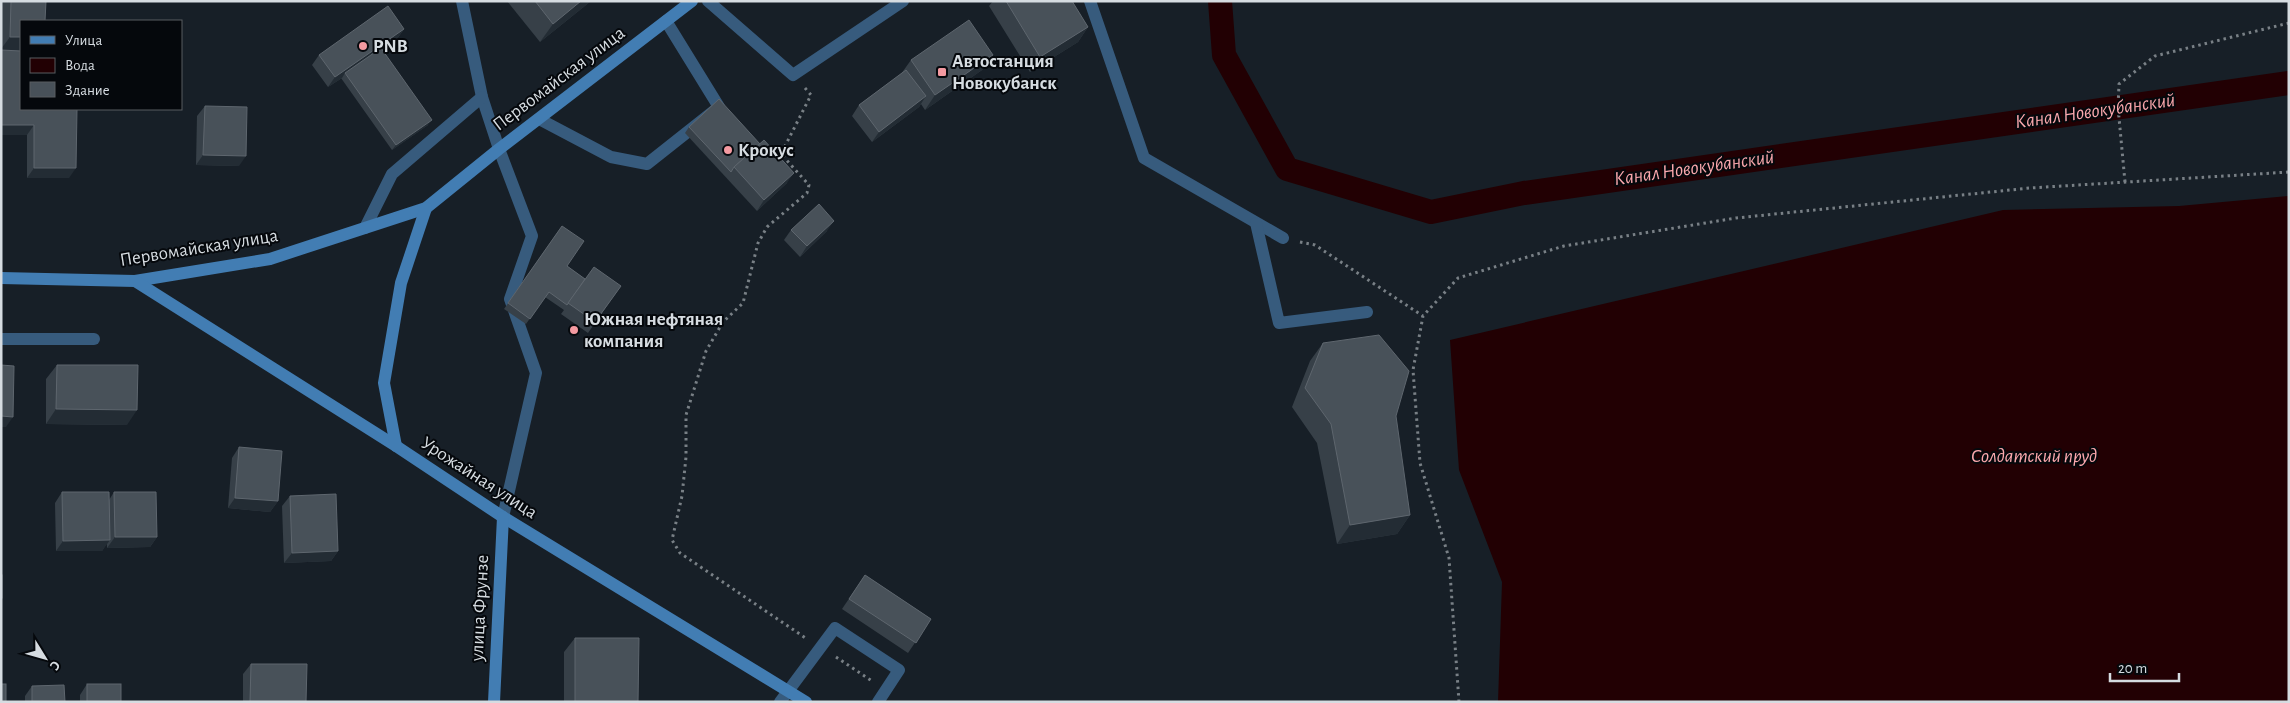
<svg xmlns="http://www.w3.org/2000/svg" width="2290" height="703" font-family="'Alegreya Sans',sans-serif">
  <style>
    .water { fill: #220003 }
    .lines { fill: none; stroke-linecap: round; stroke-linejoin: round }
    .canal { stroke: #220003; stroke-width: 24 }
    .path { stroke: #798086; stroke-width: 3; stroke-dasharray: 2.5 4; stroke-linecap: butt }
    .lane { stroke: #375b7d; stroke-width: 12 }
    .secondary { stroke: #427db3; stroke-width: 12 }
    .wall { fill: #374048 }
    .shaded-wall { fill: #232c34 }
    .building { fill: #485159; stroke: #5e666e }
    .poi-dot { fill: #f49aa1; stroke: #05080c; stroke-width: 2 }
    .labels { text-anchor: middle; dominant-baseline: central; stroke-width: 4; stroke-linejoin: round; paint-order: stroke }
    .poi-label { font-size: 19px; font-weight: bold; fill: #d6dce1; stroke: #05080c; text-anchor: start }
    .street-label { font-size: 19px; fill: #d6dce1; stroke: #05080c }
    .water-label { font-size: 20px; font-style: italic; fill: #fba8ad; stroke: #05080c }
  </style>
  <rect width="100%" height="100%" fill="#171f27"/>
  <path class="water" d="M2289,196V702H1498L1502,582L1459,470L1450,340L2003,210L2179,206Z"/>
  <g class="lines">
    <path class="canal" d="M1220,1L1224,55L1287,169L1431,212L1524,193L2289,83"/>
    <g class="path">
      <path d="M805,88L811,95L781,154L809,185L807,193L767,227L758,243L743,303L723,322L706,351L686,415V457L682,496L672,540L680,553L807,639"/>
      <path d="M2125,182L2118,107L2119,84L2155,56L2289,23"/>
      <path d="M1300,242L1315,245L1423,316"/>
      <path d="M836,657L872,681"/>
      <path d="M1459,702L1449,558L1420,463L1413,370L1423,316L1458,278L1564,246L1736,218L2030,188L2289,172"/>
    </g>
    <g class="lane">
      <path d="M462,1L482,97L499,149L532,236L510,299L536,373L503,517"/>
      <path d="M708,1L793,75L903,1"/>
      <path d="M1090,1L1144,158L1283,238"/>
      <path d="M539,119L611,157L647,164L719,107L666,21"/>
      <path d="M1256,223L1279,323L1367,312"/>
      <path d="M365,228L392,174L482,97"/>
      <path d="M1,339H94"/>
      <path d="M780,702L835,628L899,670L878,702"/>
    </g>
    <g class="secondary">
      <path d="M1,278L135,281L270,259L426,208L499,149L692,1"/>
      <path d="M135,281L396,446L503,517L806,702"/>
      <path d="M396,446L384,383L401,283L426,208"/>
      <path d="M494,702L503,517"/>
    </g>
  </g>
  <g class="wall">
    <path d="M2,1H46L21,21V109H77L69,178H27V135H1Z"/>
    <path d="M507,1H591L540,42Z"/>
    <path d="M993,1H1075L1073,3L1088,27L1078,42L1030,72L989,6Z"/>
    <path d="M404,29L397,39L382,49L428,125L392,150L341,78H342L328,87L312,65L319,55Z"/>
    <path d="M993,55L982,70L925,110L921,104L919,107L872,142L852,116L859,105L901,74L911,60Z"/>
    <path d="M205,106L239,166L196,165L197,116Z"/>
    <path d="M689,127L787,183L757,211L685,133Z"/>
    <path d="M562,226L567,266L585,279L621,286L588,333L561,314L564,310L545,297L526,324L504,309Z"/>
    <path d="M791,230L827,231L800,257L784,240Z"/>
    <path d="M1323,343L1410,515L1397,534L1337,544L1317,443L1292,407L1310,361Z"/>
    <path d="M57,365L127,425L46,424V379Z"/>
    <path d="M239,447L278,501L270,512L228,508L232,458Z"/>
    <path d="M62,492L109,500L114,492L157,537L150,547L107,548V543L102,551H56L55,503Z"/>
    <path d="M290,496L338,551L331,561L284,563L282,506Z"/>
    <path d="M865,575L931,619L908,653L842,609Z"/>
    <path d="M575,638L638,702H564V652Z"/>
    <path d="M251,664L306,702H243V674Z"/>
    <path d="M87,684L121,702H80V695Z"/>
    <path d="M32,686L65,702H25V696Z"/>
  </g>
  <g class="shaded-wall">
    <path d="M581,1H591L540,42L553,24Z"/>
    <path d="M1088,27L1078,42L1030,72L1040,57Z"/>
    <path d="M404,29L397,39L346,75L345,73L342,78L328,87L335,77Z"/>
    <path d="M10,37H21V53L1,52V49Z"/>
    <path d="M993,55L982,70L925,110L935,95Z"/>
    <path d="M926,96L919,107L872,142L879,132Z"/>
    <path d="M432,120L428,125L392,150L396,145Z"/>
    <path d="M1,125H34L27,135H1Z"/>
    <path d="M203,155L246,156L239,166L196,165Z"/>
    <path d="M34,168H76L69,178H27Z"/>
    <path d="M794,173L787,183L757,211L764,200Z"/>
    <path d="M834,221L827,231L800,257L807,246Z"/>
    <path d="M56,409L137,410L127,425L46,424Z"/>
    <path d="M1,416L13,417L6,427H1Z"/>
    <path d="M235,498L278,501L270,512L228,508Z"/>
    <path d="M1410,515L1397,534L1337,544L1350,525Z"/>
    <path d="M115,537H157L150,547L107,548Z"/>
    <path d="M110,540L102,551H56L63,541Z"/>
    <path d="M338,551L331,561L284,563L292,553Z"/>
  </g>
  <g class="building">
    <path d="M11,1H46L45,21H21V37H10Z"/>
    <path d="M535,1H581L553,24Z"/>
    <path d="M1006,1H1072L1088,27L1040,57Z"/>
    <path d="M388,6L404,29L335,77L319,55Z"/>
    <path d="M969,20L993,55L935,95L911,60Z"/>
    <path d="M381,48L432,120L396,145L345,73Z"/>
    <path d="M1,50L21,51V109H77L76,168H34V125H1Z"/>
    <path d="M906,70L926,96L879,132L859,105Z"/>
    <path d="M719,99L760,144L734,167L731,172L689,127Z"/>
    <path d="M205,106L247,107L246,156L203,155Z"/>
    <path d="M764,140L794,173L764,200L734,167Z"/>
    <path d="M819,204L834,221L807,246L791,230Z"/>
    <path d="M562,226L584,241L567,266L585,279L567,305L549,292L530,319L508,303Z"/>
    <path d="M594,267L621,286L595,322L568,303Z"/>
    <path d="M1379,335L1409,371L1396,416L1410,515L1350,525L1331,424L1305,388L1323,343Z"/>
    <path d="M1,365L14,366L13,417L1,416Z"/>
    <path d="M57,365H138L137,410L56,409Z"/>
    <path d="M239,447L282,451L278,501L235,498Z"/>
    <path d="M62,492H109L110,540L63,541Z"/>
    <path d="M114,492H156L157,537H115Z"/>
    <path d="M336,494L338,551L292,553L290,496Z"/>
    <rect x="1" y="575" width="1" height="23"/>
    <path d="M865,575L931,619L916,643L849,599Z"/>
    <path d="M575,638H639L638,702H575Z"/>
    <path d="M251,664H307L306,702H250Z"/>
    <rect x="1" y="684" width="5" height="18"/>
    <rect x="87" y="684" width="34" height="18"/>
    <path d="M64,685L65,702H32V686Z"/>
  </g>
  <g class="poi-dot">
    <circle cx="363" cy="46" r="5"/>
    <rect x="937" y="67" width="10" height="10" rx="2.5"/>
    <circle cx="728" cy="150" r="5"/>
    <circle cx="574" cy="330" r="5"/>
  </g>
  <g class="labels">
    <g class="poi-label">
      <text x="373" y="46">PNB</text>
      <text x="952" y="61">Автостанция<tspan x="952" dy="22">Новокубанск</tspan></text>
      <text x="738" y="150">Крокус</text>
      <text x="584" y="319">Южная нефтяная<tspan x="584" dy="22">компания</tspan></text>
    </g>
    <g class="street-label">
      <text transform="translate(559 79) rotate(-37)">Первомайская улица</text>
      <text transform="translate(199 248) rotate(-9)">Первомайская улица</text>
      <text transform="translate(479 478) rotate(33)">Урожайная улица</text>
      <text transform="translate(480 608) rotate(-87)">улица Фрунзе</text>
    </g>
    <g class="water-label">
      <text transform="translate(2095 111) rotate(-8)">Канал Новокубанский</text>
      <text transform="translate(1694 168) rotate(-8)">Канал Новокубанский</text>
      <text x="2034" y="456">Солдатский пруд</text>
    </g>
  </g>
  <rect width="2290" height="703" fill="none" stroke="#d6dce1" stroke-width="5"/>
  <rect x="20" y="20" width="162" height="90" fill="#05080c" stroke="#595d61"/>
  <rect x="30" y="36" width="25" height="8" fill="#427db3" stroke="#595d61"/>
  <text x="65" y="45" font-size="15" fill="#d6dce1">Улица</text>
  <rect x="30" y="58" width="25" height="15" fill="#220003" stroke="#595d61"/>
  <text x="65" y="70" font-size="15" fill="#d6dce1">Вода</text>
  <rect x="30" y="82" width="25" height="15" fill="#485159" stroke="#595d61"/>
  <text x="65" y="95" font-size="15" fill="#d6dce1">Здание</text>
  <g transform="translate(45 658) rotate(127)" stroke="#05080c" stroke-width="4" paint-order="stroke">
  <path d="M0-4L9 19L0 12L-9 19Z" fill="#d6dce1"/>
  <text y="-8" font-size="14" font-weight="bold" text-anchor="middle" fill="#d6dce1">С</text>
  </g>
  <path d="M2110 673v8h69v-8" fill="none" stroke="#d6dce1" stroke-width="2.5"/>
  <text x="2118" y="673" font-size="15" fill="#d6dce1" stroke="#05080c" stroke-width="4" paint-order="stroke">20 m</text>
</svg>
